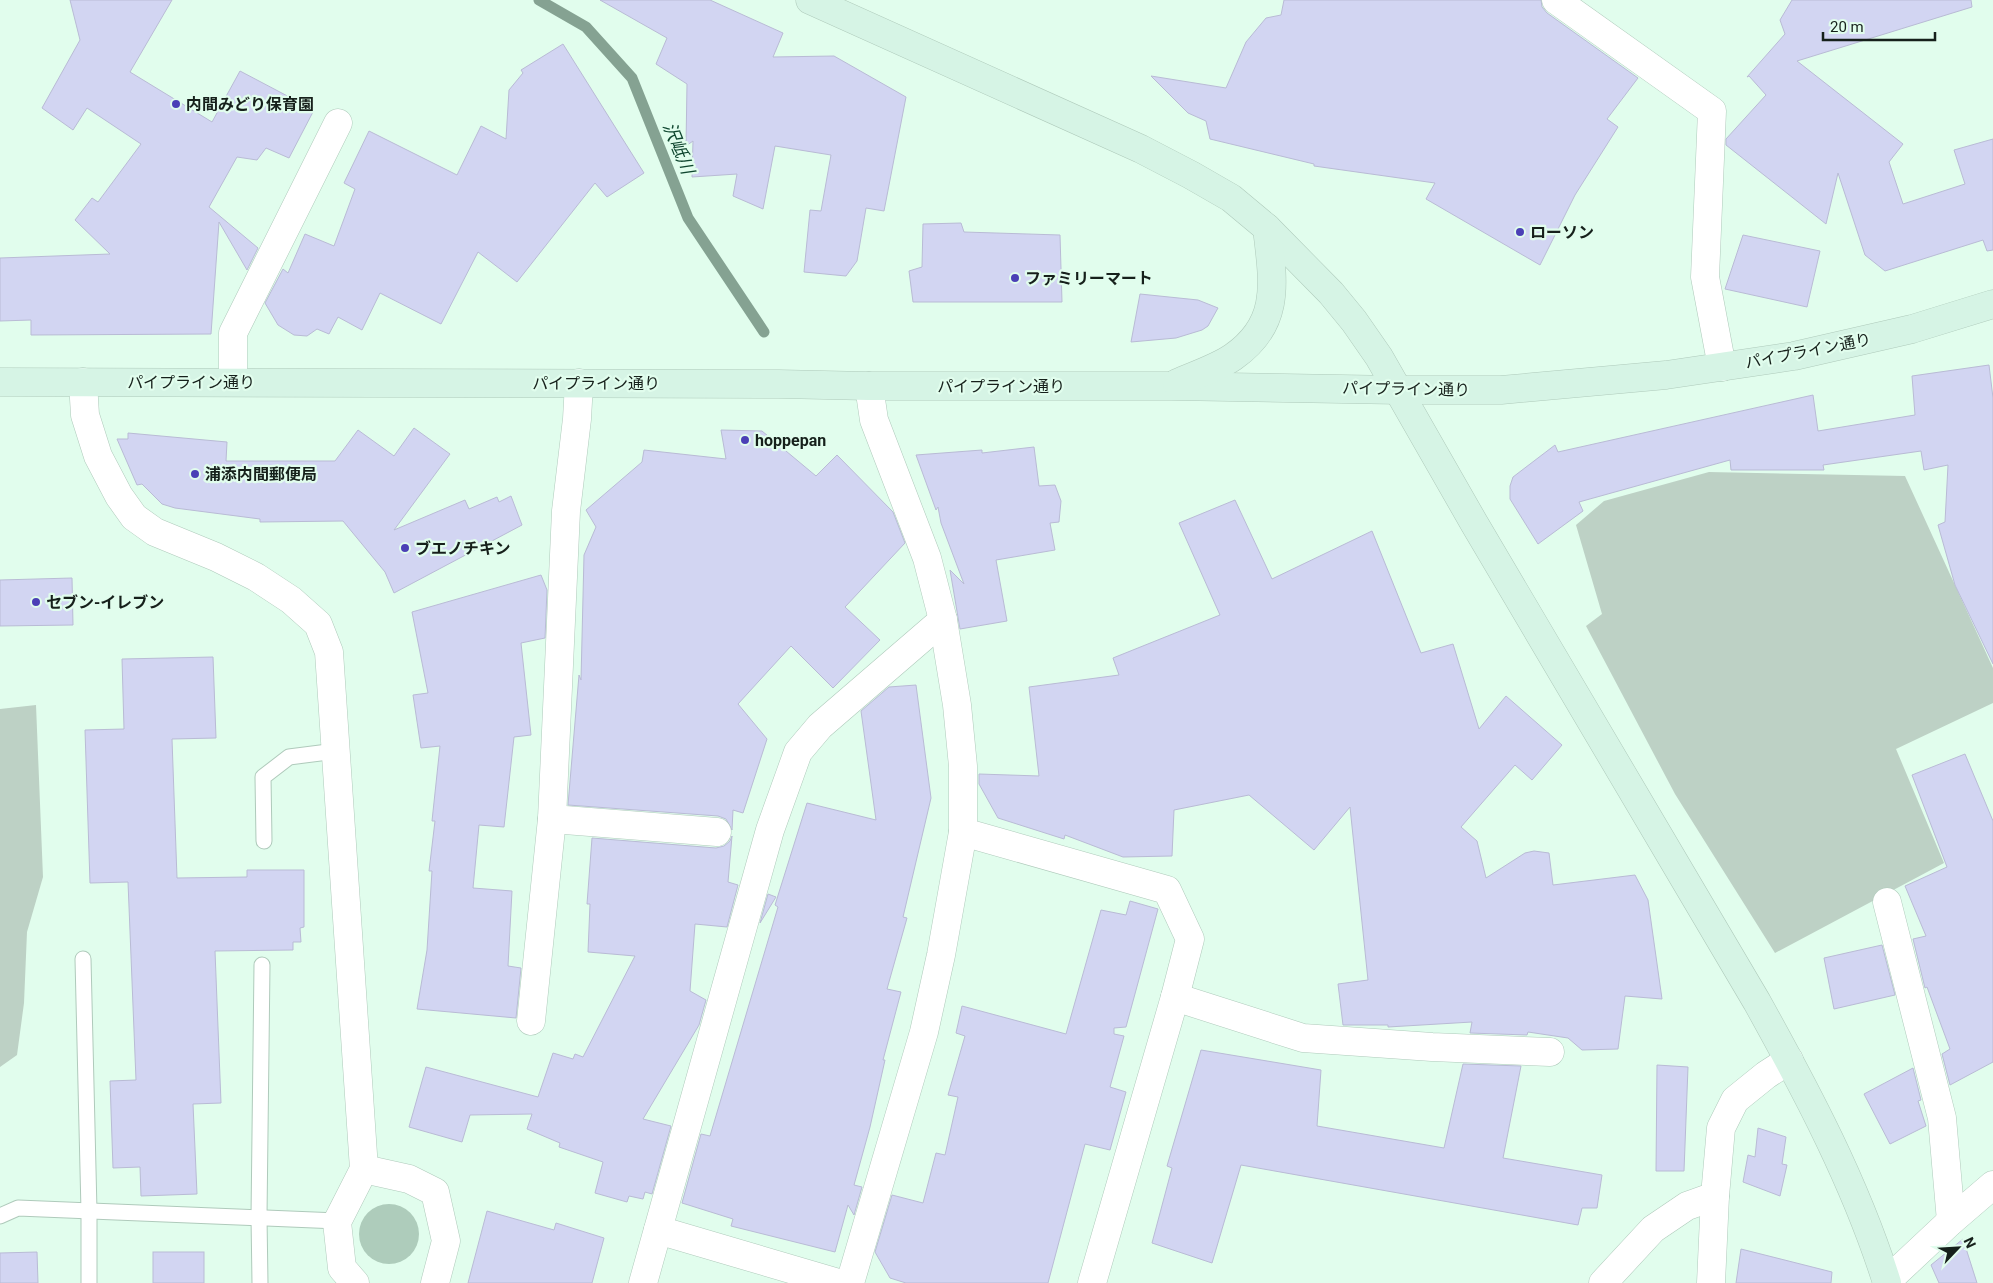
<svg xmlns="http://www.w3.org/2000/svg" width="1993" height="1283" font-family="Roboto,'Noto Sans JP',sans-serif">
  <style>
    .green { fill: #bdd1c5 }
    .forest { fill: #aeccbb }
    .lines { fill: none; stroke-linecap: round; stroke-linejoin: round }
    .stream { stroke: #85a292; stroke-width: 11 }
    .building { fill: #d2d5f2; stroke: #b9bbd5 }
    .lane-casing { stroke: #afcabb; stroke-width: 17 }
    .street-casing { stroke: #afcabb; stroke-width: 29 }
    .secondary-casing { stroke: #afcabb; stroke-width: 29 }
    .lane { stroke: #fff; stroke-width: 15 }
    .street { stroke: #fff; stroke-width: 28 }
    .secondary { stroke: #d6f4e5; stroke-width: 28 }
    .poi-dot { fill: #4b40b6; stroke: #e1fded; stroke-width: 2 }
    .labels { text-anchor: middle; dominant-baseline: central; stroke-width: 4.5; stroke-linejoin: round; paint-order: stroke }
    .poi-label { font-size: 16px; font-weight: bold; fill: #16201b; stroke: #e1fded; text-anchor: start }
    .street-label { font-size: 16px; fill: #16201b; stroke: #e1fded }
    .water-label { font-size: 18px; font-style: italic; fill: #0f462f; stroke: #e1fded }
  </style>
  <rect width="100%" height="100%" fill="#e1fded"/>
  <g class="green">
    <path d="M1709,472L1905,476L1993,668V703L1896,749L1944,863L1775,953L1675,794L1586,626L1602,614L1576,525L1604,501Z"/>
    <path d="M36,705L43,877L27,932L24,1003L17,1055L0,1067V709Z"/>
  </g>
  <circle class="forest" cx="389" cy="1234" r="30"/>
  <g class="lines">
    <path class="stream" d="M539,0L586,27L632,78L688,218L764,332"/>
  </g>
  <g class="building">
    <path d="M70,0H172L130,72L212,122L240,71L314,110L289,158L266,148L257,160L237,157L209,207L258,248L247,270L219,222L211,334L31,335V320L0,321V258L110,254L75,220L92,198L98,202L141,144L87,108L73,130L42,108L80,40Z"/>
    <path d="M600,0H710L783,33L773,57L834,56L906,97L884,211L866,208L857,261L846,276L804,272L810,210L821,211L831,155L775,146L763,209L733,196L737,174L692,177L693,141L686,146L687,84L656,64L667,38Z"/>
    <path d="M1284,0H1541L1542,7L1547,13L1638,78L1607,119L1618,127L1575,195L1540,265L1426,199L1435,183L1314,166V164L1210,139L1206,121L1188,113L1151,76L1226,88L1246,42L1266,18L1281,15Z"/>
    <path d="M1792,0H1971L1972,7L1797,61L1903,144L1889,162L1903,204L1965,184L1954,150L1993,139V250L1987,251L1983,240L1885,271L1865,255L1838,173L1826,224L1726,145V139L1766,95L1749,76L1747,77L1785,34L1780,20Z"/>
    <path d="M563,44L644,173L607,197L595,183L517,282L478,252L441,324L380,293L362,330L338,317L329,334L317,329L307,336L294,335L278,325L265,303L283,269L288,273L305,234L334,246L355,189L344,183L369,131L457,175L481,126L506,139L509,90L523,73L521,70Z"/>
    <path d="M961,223L964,232L1060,235L1062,302H913L909,271L922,267L923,224Z"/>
    <path d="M1743,235L1820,251L1807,307L1725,289Z"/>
    <path d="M1140,294L1198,300L1218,308L1208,326L1202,330L1176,338L1131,342Z"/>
    <path d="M1989,365L1993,398V664L1955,585L1938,525L1945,522L1948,465L1924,470L1921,451L1823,465L1824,470H1731L1730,460L1579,502L1583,511L1538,544L1510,499V486L1513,477L1555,445L1558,452L1813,395L1818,431L1915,415L1912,376Z"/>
    <path d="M414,428L450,454L394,530L465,500L469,509L497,497L499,502L511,496L522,525L394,593L385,572L343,521L260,522V519L175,508L162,504L142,484L137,485L117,439H128V433L227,442L226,461H335L358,430L394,456Z"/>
    <path d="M721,430L762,431L816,476L837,455L893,512L905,543L845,607L880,640L833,688L791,646L738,704L767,739L743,813L733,810L732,830L726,819L718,816L568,805L579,675L581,680L584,555L596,527L586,510L642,462L644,450L726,459Z"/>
    <path d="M1034,447L1039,486L1055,485L1061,501L1059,522L1050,523L1055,550L996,560L1007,621L960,629L950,570L964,584L941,523L938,507L936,510L916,455L982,450V453Z"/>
    <path d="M1235,500L1272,579L1372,531L1421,653L1453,644L1479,729L1506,696L1562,745L1532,780L1515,765L1461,827L1477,841L1486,878L1525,853L1534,851L1549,853L1553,885L1635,875L1648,900L1662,999L1625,996L1618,1049L1582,1050L1568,1038L1528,1032L1527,1035L1470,1033L1472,1022L1388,1027V1025H1343L1338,984L1368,980L1350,807L1314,850L1249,795L1174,810L1172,856L1123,857L1065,835L1064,839L998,818L979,784V774L1039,776L1029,687L1119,675L1113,658L1220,615L1179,523Z"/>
    <path d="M541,575L547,590L545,638L521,643L531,735L514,737L504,827L479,825L473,888L512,891L508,966L521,968L516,1018L417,1009L427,950L432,871H429L435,821H432L440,746L421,748L413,695L428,693L412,612Z"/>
    <path d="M72,578L73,625L0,626V580Z"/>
    <path d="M213,657L216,738L172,739L177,878L247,877V870H304V927L300,928L301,942H293V950L215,951L221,1103L193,1104L197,1194L141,1196L140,1167L113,1168L110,1081L136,1080L128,882L90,883L85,730L124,729L122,659Z"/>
    <path d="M916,685L931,798L903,917L907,918L887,989L901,992L883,1060H885L870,1127L854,1185L862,1187L854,1215L848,1205L835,1252L731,1226L733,1219L682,1203L701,1134L710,1136L778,907L775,905L807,803L876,820L861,711L889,687Z"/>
    <path d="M1965,754L1993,821V1062L1950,1085L1942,1054L1950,1049L1927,987L1925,988L1913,939L1926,936L1905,886L1947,867L1912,775Z"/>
    <path d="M732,836L728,882L738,885L727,927L695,924L690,991L706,1000L699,1025L643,1119L671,1126L652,1194L645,1192L643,1199L629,1196L627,1202L595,1193L603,1162L559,1147L560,1143L527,1129L532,1114L470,1115L462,1142L409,1127L426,1067L538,1097L553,1053L573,1059L575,1054L583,1057L635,956L588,952L590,904H587L592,838L716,848L724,846L730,841Z"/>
    <path d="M768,894L776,897L760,923Z"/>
    <path d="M1130,901L1158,909L1126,1027L1114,1028V1034L1124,1036L1110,1087L1126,1092L1110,1150L1085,1144L1048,1283H906L890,1278L875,1252L892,1195L923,1203L936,1153L945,1155L958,1097L948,1095L965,1036L956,1033L962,1006L1066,1034L1101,910L1126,915Z"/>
    <path d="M1882,945L1895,995L1834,1009L1824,958Z"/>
    <path d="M1201,1050L1321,1070L1317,1126L1444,1148L1463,1064L1521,1066L1503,1158L1602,1175L1597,1208H1582L1578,1225L1241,1165L1212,1263L1152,1243L1172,1168L1167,1166Z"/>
    <path d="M1657,1065L1688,1067L1684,1171H1656Z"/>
    <path d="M1913,1068L1921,1100L1918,1101L1926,1126L1890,1144L1864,1094Z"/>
    <path d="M1758,1128L1786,1137L1782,1164L1787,1165L1780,1196L1743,1182L1748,1155L1755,1157Z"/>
    <path d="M487,1211L554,1230L556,1223L604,1238L592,1283H468Z"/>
    <path d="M1963,1239L1977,1283H1939L1931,1265Z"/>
    <path d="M1741,1249L1832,1272L1831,1283H1736Z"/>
    <path d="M37,1252L38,1283H0V1253Z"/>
    <rect x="153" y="1252" width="51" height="31"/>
  </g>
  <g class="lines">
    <defs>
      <g id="lane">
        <path d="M264,841L263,777L289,757L336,751"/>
        <path d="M83,959L89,1211V1283"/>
        <path d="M0,1216L18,1208L338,1221"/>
        <path d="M260,1283L259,1217L262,965"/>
      </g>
      <g id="street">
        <path d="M1556,0L1712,111L1705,277L1722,367"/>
        <path d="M83,382L85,415L98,456L119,496L134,517L155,532L216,557L256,577L291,600L318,624L329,652L364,1169L337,1222L342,1268L355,1283"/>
        <path d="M233,382V333L338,123"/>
        <path d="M552,819L717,832"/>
        <path d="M963,832L1167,890L1190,939L1175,997L1092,1283"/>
        <path d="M1887,902L1942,1118L1951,1221"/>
        <path d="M1175,997L1303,1038L1432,1047L1550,1052"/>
        <path d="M531,1021L552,819L566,511L577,419L579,383"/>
        <path d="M364,1169L409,1179L435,1192L446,1241L435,1283"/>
        <path d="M658,1230L838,1283"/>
        <path d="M1887,1281L1951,1221L1993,1185"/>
        <path d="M643,1283L770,830L798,752L820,726L943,620"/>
        <path d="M850,1283L924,1032L941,955L963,832V766L957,705L943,620L927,558L874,420L869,386"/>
        <path d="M1603,1283L1653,1229L1687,1206L1715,1196"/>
        <path d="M1711,1283L1715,1196L1721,1128L1735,1100L1766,1075L1789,1060"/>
      </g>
      <g id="secondary">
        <path d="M810,0L1141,149L1191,175L1231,198L1267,228L1331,293L1354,321L1379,357L1474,523L1757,1002C1807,1092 1856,1184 1887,1283"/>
        <path d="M0,382L779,384L869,386H1171L1399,390H1501L1666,375L1794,356L1912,329L1993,304"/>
        <path d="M1177,383C1195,375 1217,368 1233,357C1282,323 1273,281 1267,228"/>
      </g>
    </defs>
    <use href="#lane" class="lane-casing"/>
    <use href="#street" class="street-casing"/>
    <use href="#secondary" class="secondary-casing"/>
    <use href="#lane" class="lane"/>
    <use href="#street" class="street"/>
    <use href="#secondary" class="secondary"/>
  </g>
  <g class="poi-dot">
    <circle cx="176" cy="104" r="5"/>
    <circle cx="1520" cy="232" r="5"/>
    <circle cx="1015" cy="278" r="5"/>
    <circle cx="745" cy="440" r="5"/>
    <circle cx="195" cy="474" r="5"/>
    <circle cx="405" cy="548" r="5"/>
    <circle cx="36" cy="602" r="5"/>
  </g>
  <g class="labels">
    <g class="poi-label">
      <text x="186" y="104">内間みどり保育園</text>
      <text x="1530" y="232">ローソン</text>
      <text x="1025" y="278">ファミリーマート</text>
      <text x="755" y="440">hoppepan</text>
      <text x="205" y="474">浦添内間郵便局</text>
      <text x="415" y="548">ブエノチキン</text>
      <text x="46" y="602">セブン-イレブン</text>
    </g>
    <g class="street-label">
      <text transform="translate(1808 351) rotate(-11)">パイプライン通り</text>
      <text x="191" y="382">パイプライン通り</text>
      <text x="596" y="383">パイプライン通り</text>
      <text x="1001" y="386">パイプライン通り</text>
      <text transform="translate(1406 389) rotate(1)">パイプライン通り</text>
    </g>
    <g class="water-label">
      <text transform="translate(679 148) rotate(68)">沢岻川</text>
    </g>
  </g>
  <g transform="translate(1958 1248) rotate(65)" stroke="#e1fded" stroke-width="4" paint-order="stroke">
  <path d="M0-4L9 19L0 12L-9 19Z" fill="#16201b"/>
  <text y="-8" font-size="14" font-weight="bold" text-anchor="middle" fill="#16201b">N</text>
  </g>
  <path d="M1823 32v8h112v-8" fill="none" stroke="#16201b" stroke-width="2.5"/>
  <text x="1830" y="32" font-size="15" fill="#16201b" stroke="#e1fded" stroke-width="4" paint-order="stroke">20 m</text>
</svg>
